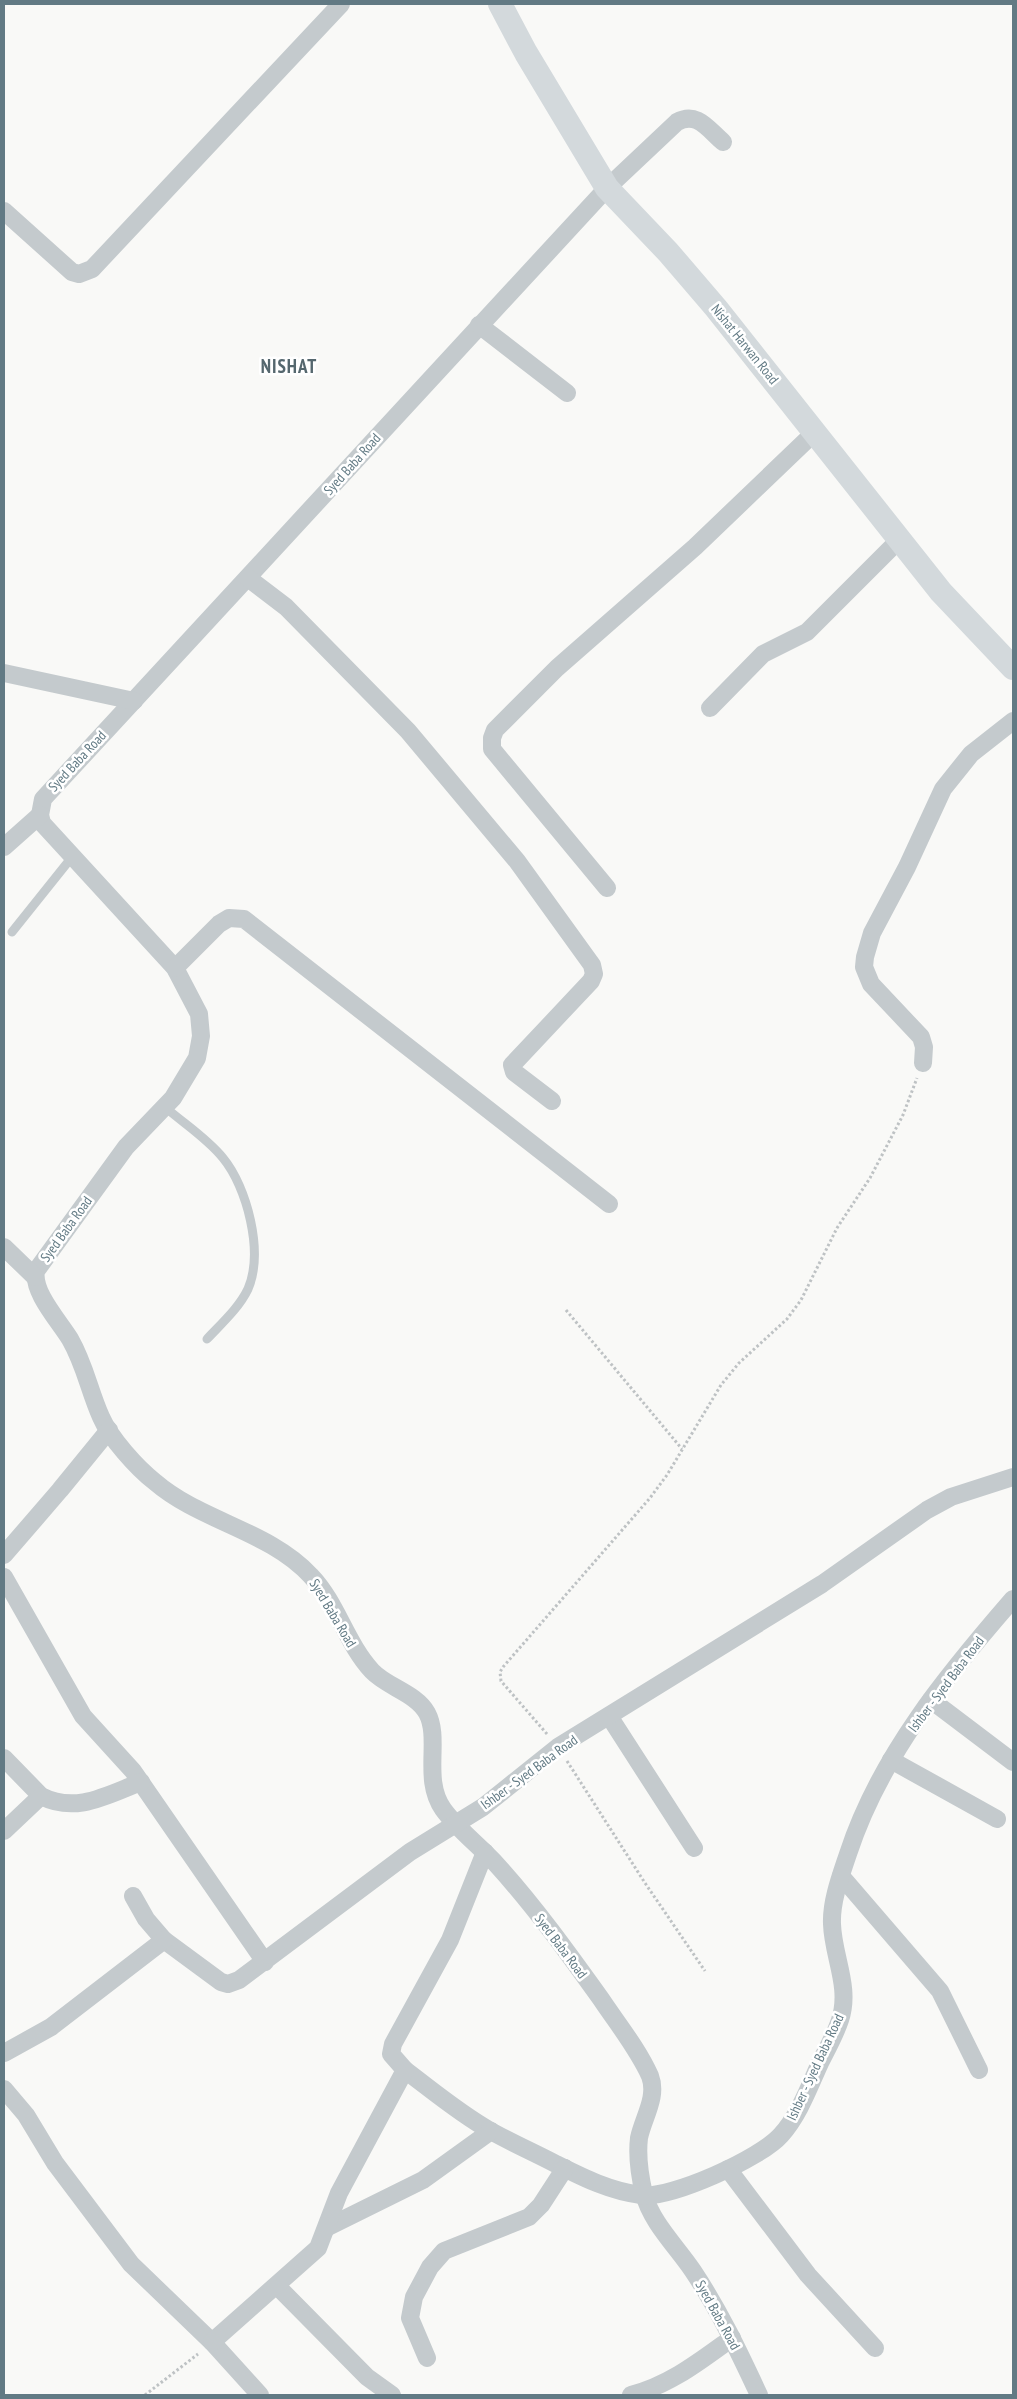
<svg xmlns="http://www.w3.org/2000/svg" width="1017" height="2399" font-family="'PT Sans Narrow',sans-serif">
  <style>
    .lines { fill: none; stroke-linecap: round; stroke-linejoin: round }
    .path { stroke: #bec2c4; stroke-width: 3; stroke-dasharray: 2.5 2.5; stroke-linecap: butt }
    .service { stroke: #c4cacd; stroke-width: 9 }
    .minor { stroke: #c4cacd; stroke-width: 18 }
    .secondary { stroke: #d3d9dc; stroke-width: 24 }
    .labels { text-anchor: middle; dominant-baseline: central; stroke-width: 5; stroke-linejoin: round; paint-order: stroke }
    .street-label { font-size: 14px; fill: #627a84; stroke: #fff }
    .district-label { font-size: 19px; font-weight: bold; letter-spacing: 1px; fill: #55676e; stroke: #fff }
  </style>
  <rect width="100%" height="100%" fill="#f9f9f7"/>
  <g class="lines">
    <g class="path">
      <path d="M566,1310L682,1449"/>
      <path d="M547,1734L501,1681L500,1672L503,1667L650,1498L667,1475L721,1385L739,1363L787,1319L801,1300L837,1228L870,1178L903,1115L917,1078"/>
      <path d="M567,1761L645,1883L705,1971"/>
      <path d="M145,2395L198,2354"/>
    </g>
    <g class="service">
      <path d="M12,932L72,857"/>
      <path d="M165,1107C183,1123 207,1138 223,1158C247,1187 264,1252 248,1289C239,1308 221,1324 207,1339"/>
    </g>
    <g class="minor">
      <path d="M723,142C708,129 697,111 677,122L607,188L43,799L40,815L42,823L175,968L199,1014L201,1036L197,1058L173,1098L126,1147L36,1271C32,1292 59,1321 70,1339C85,1365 89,1390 101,1417C110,1438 137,1468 155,1482C200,1521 270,1531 311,1576C337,1603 346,1643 372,1671C387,1687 416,1693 427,1713C441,1739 422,1779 443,1809C458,1830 480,1846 497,1865C535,1907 568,1953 601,1999C617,2023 638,2049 650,2076C658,2097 643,2118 639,2138C637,2155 640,2177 644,2194C651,2222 677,2247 693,2271C719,2310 739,2352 759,2395"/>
      <path d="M4,211L72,272L79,274L92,269L341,4"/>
      <path d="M479,325L567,393"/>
      <path d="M248,578L286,607L408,731L517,861L592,965L594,974L591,981L512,1065L514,1072L552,1101"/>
      <path d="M4,673L134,701"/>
      <path d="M710,708L763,654L807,632L901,538"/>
      <path d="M4,847L40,815"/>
      <path d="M607,888L492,749V738L495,730L557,668L695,547L815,432"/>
      <path d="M175,968L219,924L229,918L244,919L609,1204"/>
      <path d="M923,1063L924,1047L921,1037L871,984L864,967L865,957L872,933L907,867L943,789L971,754L1013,721"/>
      <path d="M4,1247L35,1277"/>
      <path d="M4,1555L60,1490L109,1430"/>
      <path d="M4,1577L83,1716L133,1771L265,1962"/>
      <path d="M931,1700L1013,1762"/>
      <path d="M609,1716L694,1848"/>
      <path d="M4,1758L41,1796C76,1814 107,1795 141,1782"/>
      <path d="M891,1760L997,1819"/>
      <path d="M4,1831L41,1796"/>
      <path d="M841,1876L940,1991L979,2070"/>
      <path d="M133,1896L146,1919L164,1940L221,1982L228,1984L239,1980L410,1852L483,1807L558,1747L822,1584L927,1510L951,1497L1013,1477"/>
      <path d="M4,2053L51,2027L164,1940"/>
      <path d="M405,2070C433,2091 459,2113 489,2130C510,2142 533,2152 554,2163C582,2177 609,2191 641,2195C671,2199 761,2158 781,2135C799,2115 809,2087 820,2063C827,2049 835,2035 840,2020C851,1987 833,1957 832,1924C831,1901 841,1875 848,1854C880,1756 947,1675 1013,1599"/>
      <path d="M4,2089L26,2115L55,2163L131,2264L212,2342L260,2395"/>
      <path d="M728,2169L808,2275L875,2348"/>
      <path d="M328,2227L423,2180L491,2131"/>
      <path d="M277,2286L367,2377L392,2395"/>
      <path d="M212,2342L318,2248L339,2193L405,2070L391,2054L393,2044L450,1940L485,1852"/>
      <path d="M427,2358L410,2318L414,2297L430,2267L444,2251L529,2217L541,2205L565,2168"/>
      <path d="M631,2395C670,2385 700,2361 732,2338"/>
    </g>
    <path class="secondary" d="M500,4L526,53L607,188L668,252L716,308L941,592L1013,668"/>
  </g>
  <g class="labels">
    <g class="street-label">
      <text transform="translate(745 344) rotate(51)">Nishat Harwan Road</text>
      <text transform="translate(352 464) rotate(-48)">Syed Baba Road</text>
      <text transform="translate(77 761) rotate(-47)">Syed Baba Road</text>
      <text transform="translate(66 1229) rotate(-54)">Syed Baba Road</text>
      <text transform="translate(333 1613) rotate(59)">Syed Baba Road</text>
      <text transform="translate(946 1684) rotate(-53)">Ishber - Syed Baba Road</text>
      <text transform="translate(529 1772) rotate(-36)">Ishber - Syed Baba Road</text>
      <text transform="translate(561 1946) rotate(53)">Syed Baba Road</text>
      <text transform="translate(815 2067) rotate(-65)">Ishber - Syed Baba Road</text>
      <text transform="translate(718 2315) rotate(61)">Syed Baba Road</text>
    </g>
    <g class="district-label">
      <text x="289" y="366">NISHAT</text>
    </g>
  </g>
  <rect width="1017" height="2399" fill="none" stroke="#627a84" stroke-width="10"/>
</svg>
